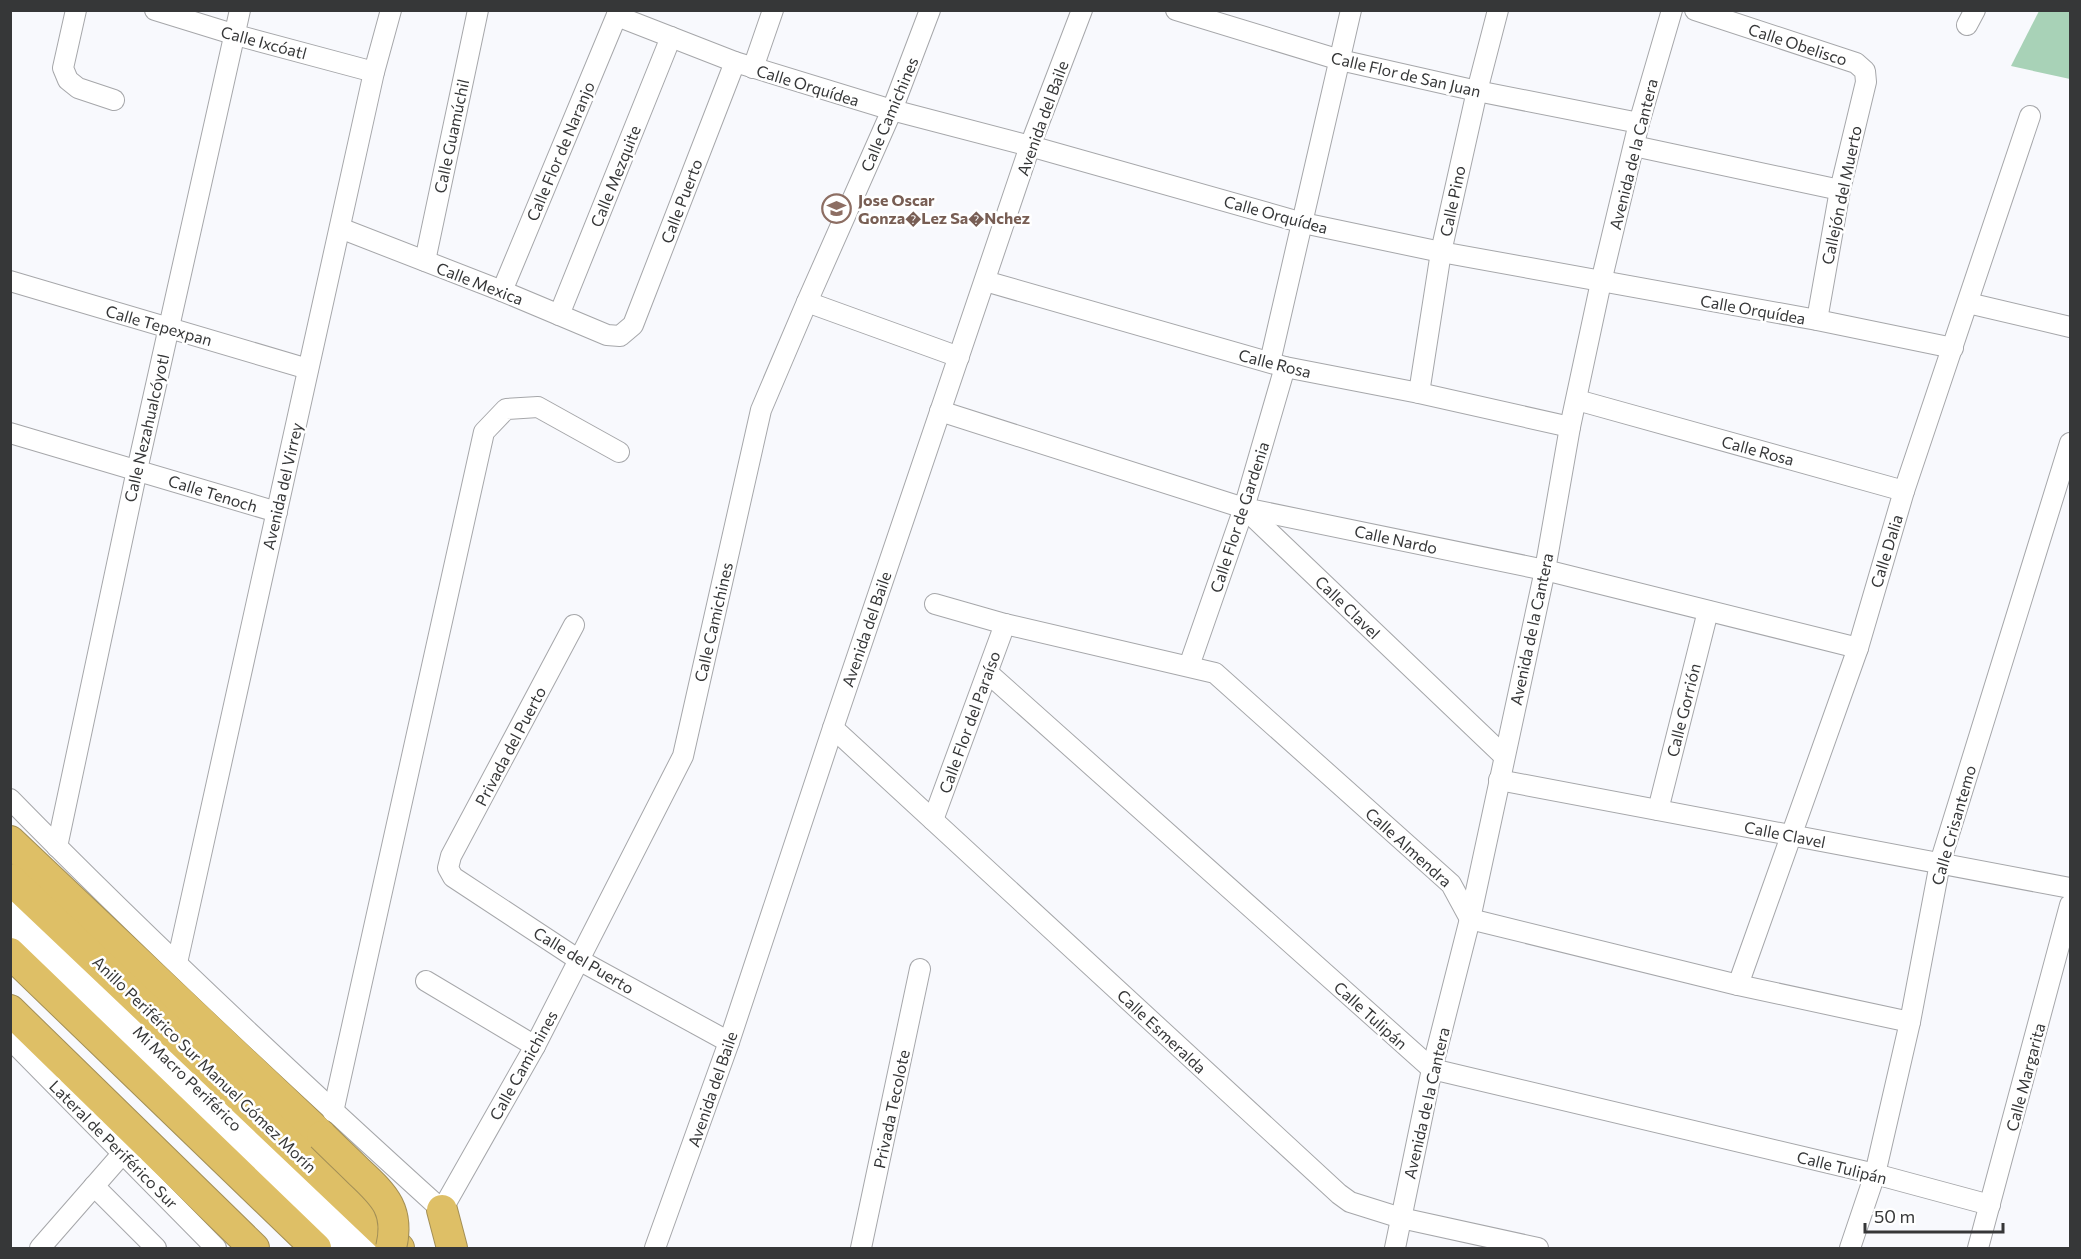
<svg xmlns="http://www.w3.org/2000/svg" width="2081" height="1259" font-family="Commissioner,sans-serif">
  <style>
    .green { fill: #a8d2b7 }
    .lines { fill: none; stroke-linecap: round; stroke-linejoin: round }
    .minor-casing { stroke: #a6a7aa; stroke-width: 22 }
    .highway-casing { stroke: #a38f56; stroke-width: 32 }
    .minor { stroke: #fff; stroke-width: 20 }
    .highway { stroke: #debf66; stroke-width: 30 }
    .highway-bridge-casing { stroke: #a38f56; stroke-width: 32; stroke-linecap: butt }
    .highway-bridge { stroke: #debf66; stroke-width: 30 }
    .labels { text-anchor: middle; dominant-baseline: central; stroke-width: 5; stroke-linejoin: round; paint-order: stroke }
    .street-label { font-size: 16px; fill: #363738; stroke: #fff }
    .education-label { font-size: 16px; font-weight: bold; fill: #785e54; stroke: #fff; text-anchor: start }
  </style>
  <rect width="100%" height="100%" fill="#f8f9fd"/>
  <path class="green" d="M2039,11H2070V79L2011,66Z"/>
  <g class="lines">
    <defs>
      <g id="minor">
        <path d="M76,10L63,68L68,80L78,88L114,100"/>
        <path d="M155,10L236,35L374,72"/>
        <path d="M1176,10L1340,60L1477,91L1639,123"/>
        <path d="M1695,10L1856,63L1865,71L1866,82L1840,190L1817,320"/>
        <path d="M617,16L735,62L892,110L1030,146L1303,223L1441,252L1817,320L1953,348"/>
        <path d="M1967,25L1975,10"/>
        <path d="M753,68L773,10"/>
        <path d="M1634,146L1840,190"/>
        <path d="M340,228L502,291L607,335L620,336L633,325L735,62"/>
        <path d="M425,261L478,10"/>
        <path d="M10,281L308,369"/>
        <path d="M985,281L1285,367L1419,393L1570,427"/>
        <path d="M502,291L619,10"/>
        <path d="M807,302L959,357"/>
        <path d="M1968,303L2070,327"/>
        <path d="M559,315L671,37"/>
        <path d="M1270,362L1351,10"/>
        <path d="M1419,393L1441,252L1477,91L1498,10"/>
        <path d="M1577,400L1904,491"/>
        <path d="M940,411L1244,508L1545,570L1858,648"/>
        <path d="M10,433L277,512"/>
        <path d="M1244,508L1504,756"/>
        <path d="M935,604L1005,624L1215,673L1451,884L1470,919L1738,985L1910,1022"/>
        <path d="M574,625L451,856L448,868L453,877L579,960L729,1042"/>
        <path d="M1189,666L1244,508L1285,367"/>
        <path d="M988,673L1432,1069L1875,1174L1990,1205"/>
        <path d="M833,728L1339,1194L1350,1202L1401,1218L1538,1248"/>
        <path d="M1499,780L2070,888"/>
        <path d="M10,799C149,941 295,1077 442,1210L535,1046L683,756L761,410L807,302L892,110L930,10"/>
        <path d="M1658,810L1708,611"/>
        <path d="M933,820L1005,624"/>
        <path d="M57,847L137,470L240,10"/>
        <path d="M10,908L366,1248"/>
        <path d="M10,930L342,1248"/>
        <path d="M177,963L374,72L391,10"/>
        <path d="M426,981L535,1046"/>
        <path d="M1738,985L1858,648L1904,491L2030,116"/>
        <path d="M10,1039L216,1248"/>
        <path d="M333,1112L484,432L506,409L538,407L619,452"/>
        <path d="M94,1186L156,1248"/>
        <path d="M40,1248L123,1153"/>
        <path d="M655,1248L729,1042L833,728L1030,146L1082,10"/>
        <path d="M861,1248L920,969"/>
        <path d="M1395,1248L1432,1069L1470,919L1545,570L1570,427L1601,282L1639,123L1672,10"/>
        <path d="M1850,1248L1875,1174L1910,1022L1940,863L2070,443"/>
        <path d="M1978,1248L2070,905"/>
      </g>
      <g id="highway">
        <path d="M10,841L322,1136"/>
        <path d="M10,879L399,1248"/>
        <path d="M10,953L316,1248"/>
        <path d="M10,1010L254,1248"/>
        <path d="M442,1210L452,1248"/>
      </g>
    </defs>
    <use href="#minor" class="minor-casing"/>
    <use href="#highway" class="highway-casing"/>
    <use href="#minor" class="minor"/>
    <use href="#highway" class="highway"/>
    <defs>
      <path id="highway-bridge" d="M322,1136C334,1148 347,1160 359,1172C385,1196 400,1211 391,1248"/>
    </defs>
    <use href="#highway-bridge" class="highway-bridge-casing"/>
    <use href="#highway-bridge" class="highway-bridge"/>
  </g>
  <defs>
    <symbol id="school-ring" viewBox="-11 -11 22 22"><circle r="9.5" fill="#fff" stroke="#8d6e63" stroke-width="1.5"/><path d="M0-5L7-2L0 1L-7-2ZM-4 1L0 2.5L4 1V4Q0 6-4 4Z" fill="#8d6e63"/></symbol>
  </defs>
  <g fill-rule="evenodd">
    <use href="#school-ring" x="820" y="192" width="33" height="33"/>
  </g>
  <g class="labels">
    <g class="street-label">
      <text transform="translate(264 42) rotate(15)">Calle Ixcóatl</text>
      <text transform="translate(1798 44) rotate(18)">Calle Obelisco</text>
      <text transform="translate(1406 74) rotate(13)">Calle Flor de San Juan</text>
      <text transform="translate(808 85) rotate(17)">Calle Orquídea</text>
      <text transform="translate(889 114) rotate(-67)">Calle Camichines</text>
      <text transform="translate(1042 118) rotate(-70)">Avenida del Baile</text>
      <text transform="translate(451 136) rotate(-78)">Calle Guamúchil</text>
      <text transform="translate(560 151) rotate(-67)">Calle Flor de Naranjo</text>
      <text transform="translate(1633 154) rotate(-76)">Avenida de la Cantera</text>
      <text transform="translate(615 176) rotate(-68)">Calle Mezquite</text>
      <text transform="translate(1841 195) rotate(-78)">Callejón del Muerto</text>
      <text transform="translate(681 201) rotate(-69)">Calle Puerto</text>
      <text transform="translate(1452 201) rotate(-78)">Calle Pino</text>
      <text transform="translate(1276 214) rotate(15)">Calle Orquídea</text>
      <text transform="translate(480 283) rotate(21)">Calle Mexica</text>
      <text transform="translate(1753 309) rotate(10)">Calle Orquídea</text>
      <text transform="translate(159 325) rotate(16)">Calle Tepexpan</text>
      <text transform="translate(1275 363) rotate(14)">Calle Rosa</text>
      <text transform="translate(146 428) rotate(-77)">Calle Nezahualcóyotl</text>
      <text transform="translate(1758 450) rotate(15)">Calle Rosa</text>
      <text transform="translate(282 486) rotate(-77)">Avenida del Virrey</text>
      <text transform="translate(213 493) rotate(17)">Calle Tenoch</text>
      <text transform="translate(1239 517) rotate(-72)">Calle Flor de Gardenia</text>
      <text transform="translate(1396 539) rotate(12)">Calle Nardo</text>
      <text transform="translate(1886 551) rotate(-73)">Calle Dalia</text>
      <text transform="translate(1348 607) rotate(44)">Calle Clavel</text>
      <text transform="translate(713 622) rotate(-77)">Calle Camichines</text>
      <text transform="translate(866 629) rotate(-71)">Avenida del Baile</text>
      <text transform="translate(1531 629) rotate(-78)">Avenida de la Cantera</text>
      <text transform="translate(1683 710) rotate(-76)">Calle Gorrión</text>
      <text transform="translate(969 722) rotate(-70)">Calle Flor del Paraíso</text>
      <text transform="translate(510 746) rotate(-62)">Privada del Puerto</text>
      <text transform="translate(1953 825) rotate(-74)">Calle Crisantemo</text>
      <text transform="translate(1785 834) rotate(11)">Calle Clavel</text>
      <text transform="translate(1409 847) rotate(42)">Calle Almendra</text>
      <text transform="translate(584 960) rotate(31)">Calle del Puerto</text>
      <text transform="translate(1371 1015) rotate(42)">Calle Tulipán</text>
      <text transform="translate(1162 1031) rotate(43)">Calle Esmeralda</text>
      <text transform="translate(205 1064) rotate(44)">Anillo Periférico Sur Manuel Gómez Morín</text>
      <text transform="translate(523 1065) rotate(-61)">Calle Camichines</text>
      <text transform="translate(2025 1077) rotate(-75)">Calle Margarita</text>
      <text transform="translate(188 1078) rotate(44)">Mi Macro Periférico</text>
      <text transform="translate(712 1089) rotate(-71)">Avenida del Baile</text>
      <text transform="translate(1426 1103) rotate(-77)">Avenida de la Cantera</text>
      <text transform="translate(891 1109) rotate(-78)">Privada Tecolote</text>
      <text transform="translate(114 1144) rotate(45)">Lateral de Periférico Sur</text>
      <text transform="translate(1842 1167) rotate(14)">Calle Tulipán</text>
    </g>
    <g class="education-label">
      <text x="858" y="199">Jose Oscar<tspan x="858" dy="18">Gonza�Lez Sa�Nchez</tspan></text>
    </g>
  </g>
  <rect width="2081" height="1259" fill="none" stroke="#363738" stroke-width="24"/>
  <path d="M1865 1223v9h138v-9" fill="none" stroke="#363738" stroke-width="3"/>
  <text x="1874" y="1223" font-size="18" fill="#363738" stroke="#ffffff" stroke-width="4.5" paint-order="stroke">50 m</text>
</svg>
